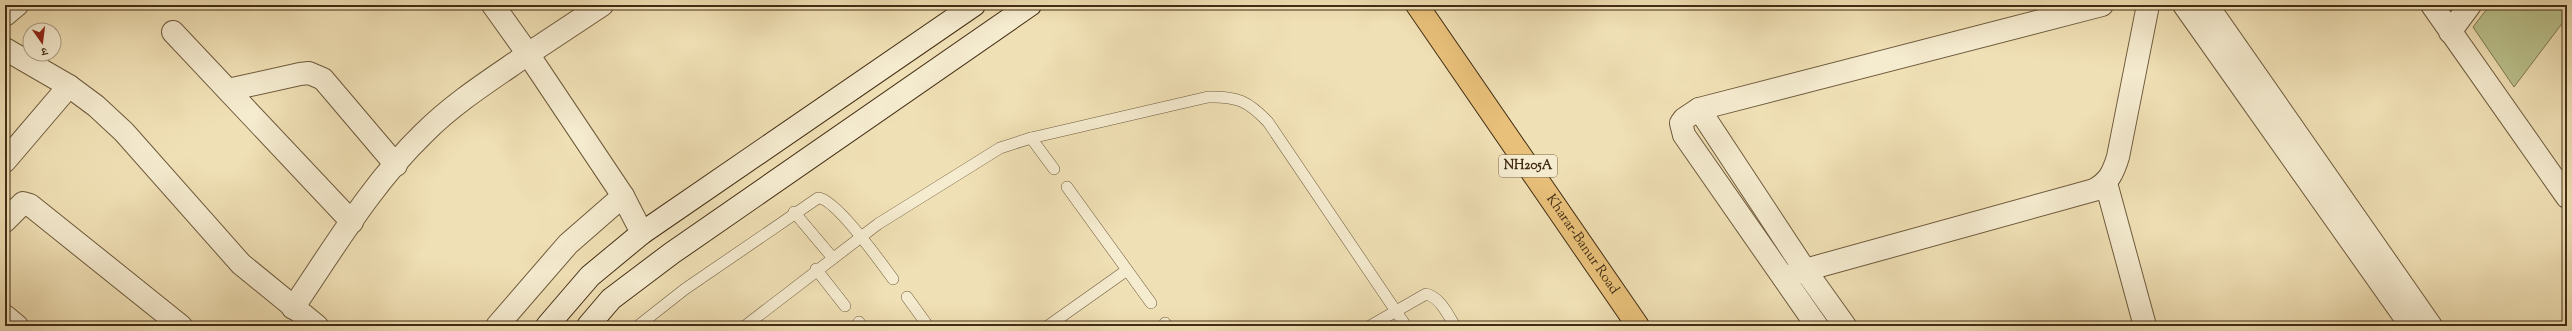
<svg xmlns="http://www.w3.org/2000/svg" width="2572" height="331" font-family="'Sorts Mill Goudy','Noto Serif Devanagari',serif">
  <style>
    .green { fill: #bac28d; stroke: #7e7850 }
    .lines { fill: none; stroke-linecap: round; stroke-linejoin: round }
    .service-casing { stroke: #6e5a3c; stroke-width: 12 }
    .minor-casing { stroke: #6e5a3c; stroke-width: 24 }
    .secondary-casing { stroke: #422d14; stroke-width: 24 }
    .trunk-casing { stroke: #422d14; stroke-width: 24 }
    .service { stroke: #f5ebcf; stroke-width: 11 }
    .minor { stroke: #f5ebcf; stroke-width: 22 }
    .secondary { stroke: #f5ebcf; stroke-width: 22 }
    .trunk { stroke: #e8c07a; stroke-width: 22 }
    .labels { text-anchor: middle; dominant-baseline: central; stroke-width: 4; stroke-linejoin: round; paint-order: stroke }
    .shield { fill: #f5ebcf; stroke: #78664c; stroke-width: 1 }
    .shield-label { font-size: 13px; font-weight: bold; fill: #422d14 }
    .street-label { font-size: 14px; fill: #422d14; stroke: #f5ebcf }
  </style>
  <rect width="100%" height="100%" fill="#f0e0b5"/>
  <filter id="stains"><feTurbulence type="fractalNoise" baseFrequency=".005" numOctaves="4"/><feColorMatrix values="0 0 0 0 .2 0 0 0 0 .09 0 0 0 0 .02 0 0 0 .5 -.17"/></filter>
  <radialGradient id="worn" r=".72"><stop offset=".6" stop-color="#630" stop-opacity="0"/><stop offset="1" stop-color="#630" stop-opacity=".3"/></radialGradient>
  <path class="green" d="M2490,5H2567V17L2514,87L2473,27Z"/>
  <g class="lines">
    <defs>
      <g id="service">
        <path d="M1031,138L1054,169"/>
        <path d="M1067,187L1151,303"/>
        <path d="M794,212L832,257"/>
        <path d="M816,269L845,306"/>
        <path d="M907,297L928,326"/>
        <path d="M859,322L862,326"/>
        <path d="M1165,323L1167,326"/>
        <path d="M638,326L685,289L818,198C835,198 882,264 893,279"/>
        <path d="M745,326L878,224L1000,148L1031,138L1208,97C1237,96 1248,101 1268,122L1406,326"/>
        <path d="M1048,326L1127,270"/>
        <path d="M1370,326L1426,294C1440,297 1448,315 1455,326"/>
      </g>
      <g id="minor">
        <path d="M493,5L528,54L602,5"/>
        <path d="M2184,5L2411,326"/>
        <path d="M2207,5L2431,326"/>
        <path d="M2432,5L2567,197"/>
        <path d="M5,15L17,5"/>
        <path d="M173,32L352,222"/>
        <path d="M2450,32L2470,5"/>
        <path d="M5,49L69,86L96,106L124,132L241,264L317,326"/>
        <path d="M228,90L300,74L309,73L323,79L396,165"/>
        <path d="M1699,109L1805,270L1845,326"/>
        <path d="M5,161L69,86"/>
        <path d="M2106,183L2145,326"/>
        <path d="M5,221L23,203L30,205L181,326"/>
        <path d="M1784,278L1805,270L2094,190C2109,182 2113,173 2118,157L2148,5"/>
        <path d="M293,308C333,249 373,182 424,133C455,102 492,79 528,54L623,196L642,233"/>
        <path d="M5,316L17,326"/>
        <path d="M497,326L568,244L623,196"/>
        <path d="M1817,326L1684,135L1681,123L1684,119L1699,109L2102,5"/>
      </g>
      <g id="secondary">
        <path d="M547,326L590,276L642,233L974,5"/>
        <path d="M588,326L611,299L672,253L1030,5"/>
      </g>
      <g id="trunk">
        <path id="s1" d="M1417,5L1638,326"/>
      </g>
    </defs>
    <use href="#service" class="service-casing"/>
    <use href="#minor" class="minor-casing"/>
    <use href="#secondary" class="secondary-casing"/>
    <use href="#trunk" class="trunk-casing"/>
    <use href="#service" class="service"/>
    <use href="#minor" class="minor"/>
    <use href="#secondary" class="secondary"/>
    <use href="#trunk" class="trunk"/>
  </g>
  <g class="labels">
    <rect class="shield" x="1499" y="155" width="58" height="22" rx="3"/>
    <g class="shield-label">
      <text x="1528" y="166">NH205A</text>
    </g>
    <g class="street-label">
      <text stroke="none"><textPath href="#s1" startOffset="291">Kharar-Banur Road</textPath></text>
    </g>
  </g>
  <rect width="2572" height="331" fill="none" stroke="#f0e0b5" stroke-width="20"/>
  <rect x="6" y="6" width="2560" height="319" fill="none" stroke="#422d14" stroke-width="2"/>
  <rect x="10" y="10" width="2552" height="311" fill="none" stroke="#422d14"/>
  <g transform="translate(42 42) rotate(166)"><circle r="19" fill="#f5ebcf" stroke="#ad9f84"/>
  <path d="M0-3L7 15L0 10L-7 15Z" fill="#8f2418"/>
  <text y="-6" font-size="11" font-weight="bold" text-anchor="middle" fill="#422d14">उ</text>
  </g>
  <rect width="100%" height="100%" filter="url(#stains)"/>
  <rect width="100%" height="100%" fill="url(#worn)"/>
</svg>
